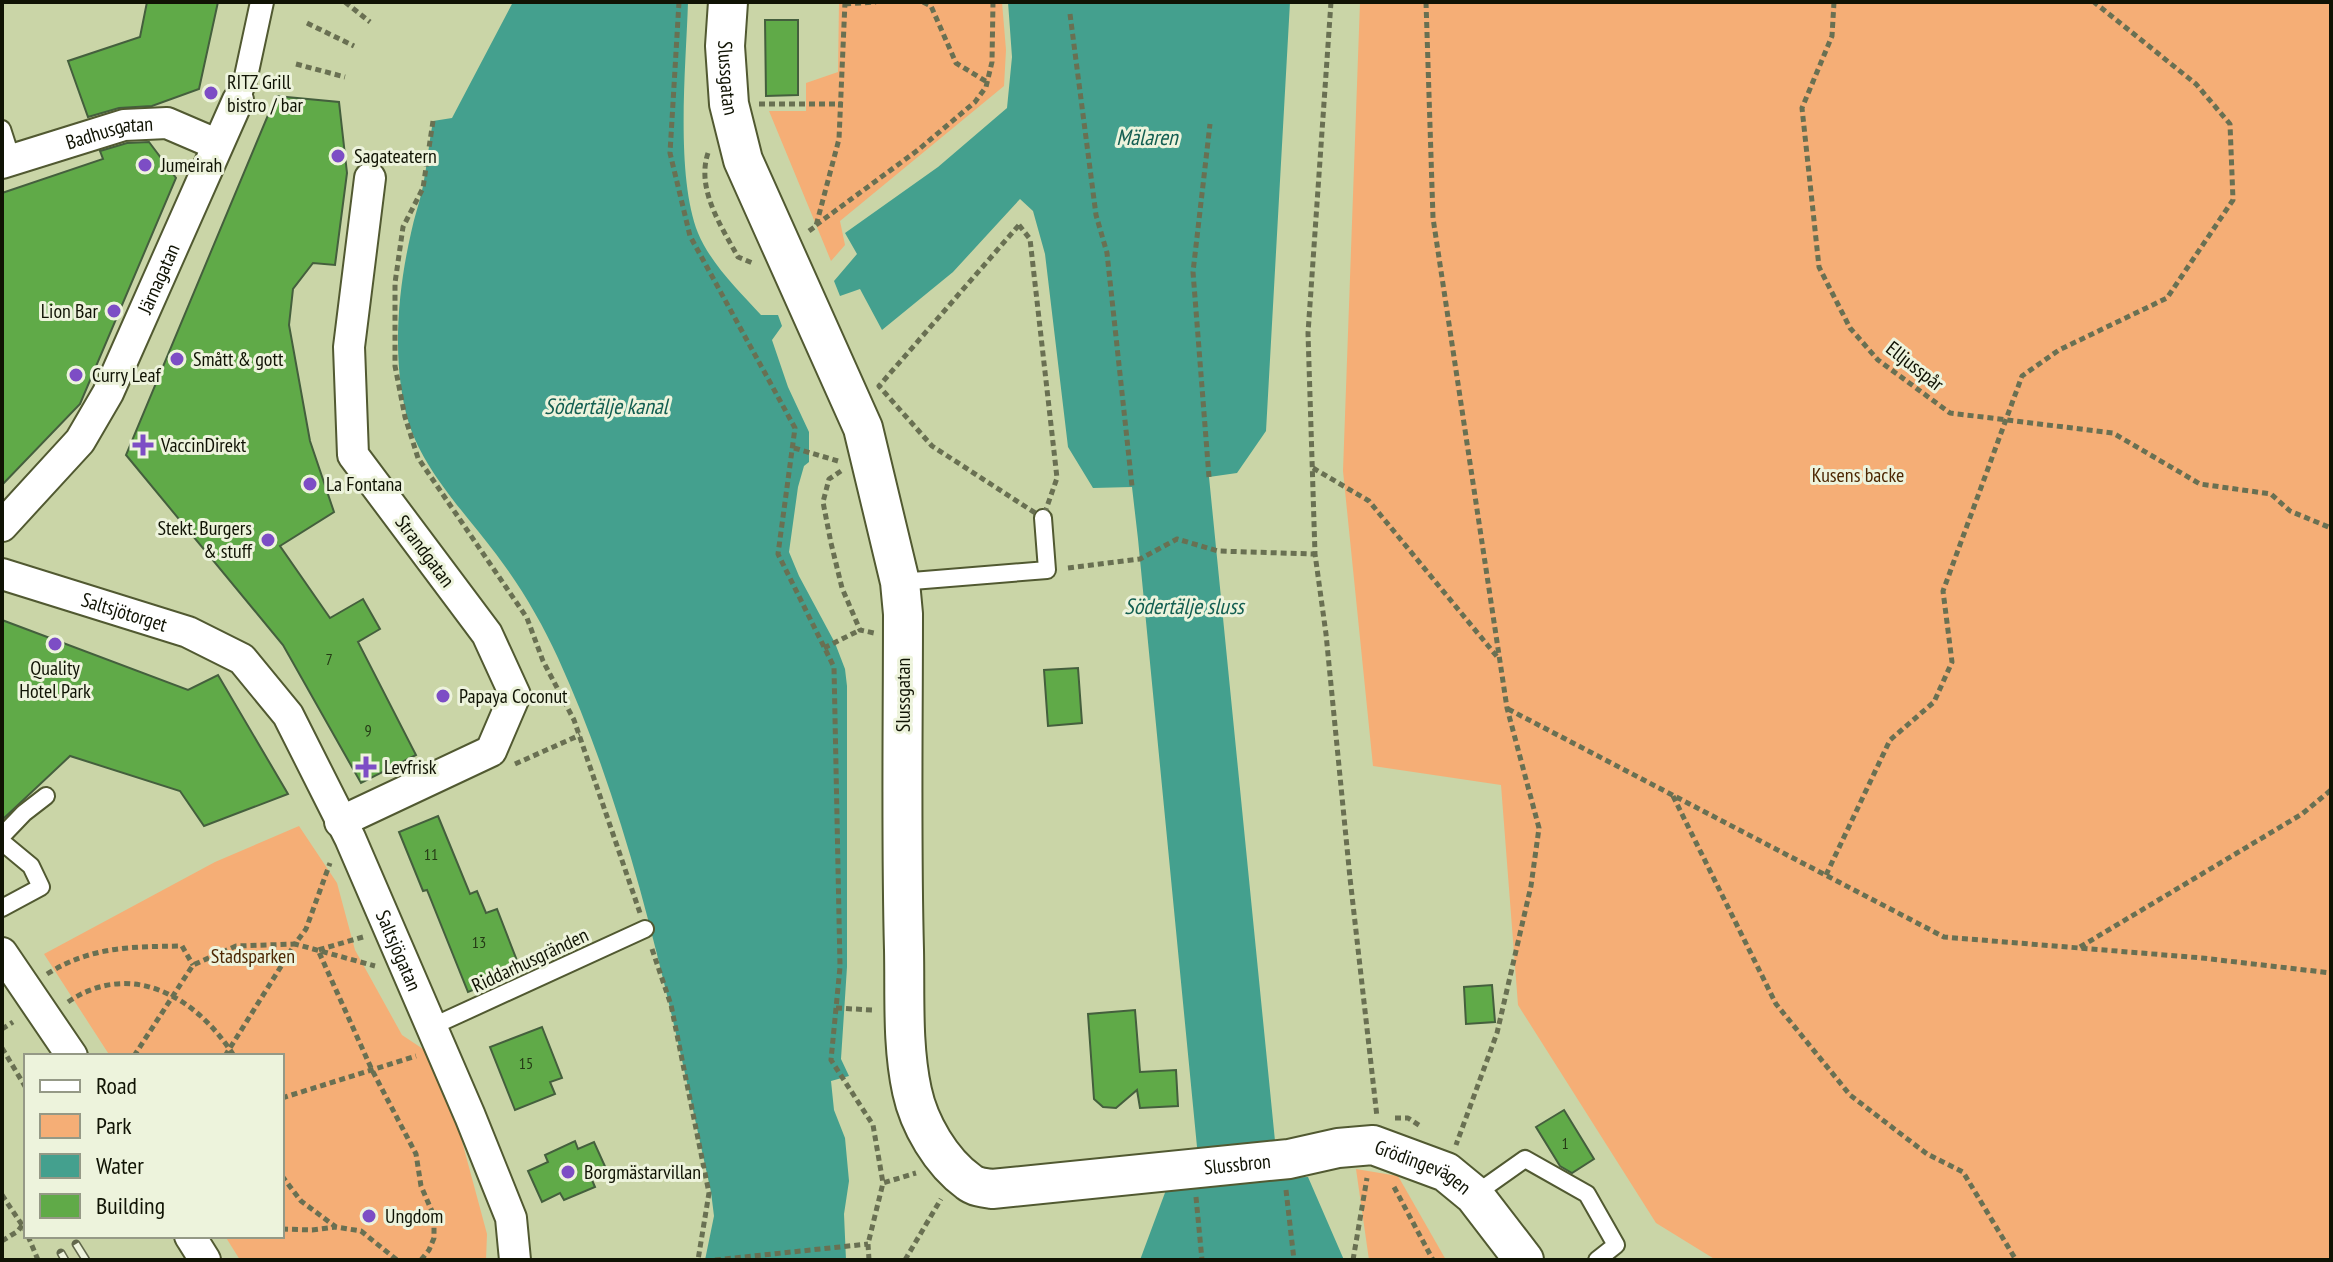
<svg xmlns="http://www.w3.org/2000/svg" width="2333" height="1262" font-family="'PT Sans Narrow',sans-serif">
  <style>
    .green { fill: #f5ae76 }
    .water { fill: #44a08e }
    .building { fill: #60aa48; stroke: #445f3d; stroke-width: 2 }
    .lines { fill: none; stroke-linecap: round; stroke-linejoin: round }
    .service-casing { stroke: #515931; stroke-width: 20 }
    .pedestrian-casing { stroke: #515931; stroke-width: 26 }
    .minor-casing { stroke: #515931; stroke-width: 34 }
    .tertiary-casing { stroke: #515931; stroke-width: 42 }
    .path { stroke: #697052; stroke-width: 5; stroke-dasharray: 6 4; stroke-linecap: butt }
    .service { stroke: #fff; stroke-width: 16 }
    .pedestrian { stroke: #fff; stroke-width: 22 }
    .minor { stroke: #fff; stroke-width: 30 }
    .tertiary { stroke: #fff; stroke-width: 38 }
    .rail-casing { stroke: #61674b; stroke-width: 9 }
    .rail { stroke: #edf3dc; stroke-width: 6; stroke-dasharray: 18; stroke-linecap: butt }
    .poi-dot { fill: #7d4dc5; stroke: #edf3dc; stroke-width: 3 }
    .labels { text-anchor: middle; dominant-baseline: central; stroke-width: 6; stroke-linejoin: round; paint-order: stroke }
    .number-label { font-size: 16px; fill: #243915 }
    .street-label { font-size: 20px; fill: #101304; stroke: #edf3dc }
    .poi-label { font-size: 20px; fill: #101304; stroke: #edf3dc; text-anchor: start }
    .park-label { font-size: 20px; fill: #4d2703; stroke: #edf3dc }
    .water-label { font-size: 22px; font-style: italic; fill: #135e51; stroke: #edf3dc }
  </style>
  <rect width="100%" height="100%" fill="#cad5a7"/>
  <g class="green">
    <path d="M839,2H1002L1006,50L1004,86L840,221L845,245L831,261L769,111H806V83L838,72Z"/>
    <path d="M1360,2H2331V1260H1716L1656,1223L1518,1005L1501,785L1373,766L1343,471Z"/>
    <path d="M299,826L337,883L355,950L402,1035L426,1051L456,1119L487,1234L486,1260H240L225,1236H282V1056H110L44,954L215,862Z"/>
    <path d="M1356,1169L1398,1176L1446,1260H1369Z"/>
  </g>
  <g class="water">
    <path d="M513,2H688C686,67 675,174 698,233C711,264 739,291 761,315H778L782,326L772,340L788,387L809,432V462L804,466L798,487L789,552L799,576L835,643L845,669L847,686V967L841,1059L849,1076L831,1081L834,1110L845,1138L849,1181L844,1214L846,1260H705L714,1216L711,1192C671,1011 635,827 558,658C541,621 521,587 496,554C464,511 419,467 406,413C392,355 398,290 411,233C414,217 420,202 423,186C427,165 429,142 433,121L452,118Z"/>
    <path d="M1008,2H1290L1266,431L1237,473L1209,477L1276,1151L1281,1178L1308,1177L1344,1260H1140L1166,1190L1201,1188L1138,539L1132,487L1093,488L1068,447L1045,254L1033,211L1020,199L953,272L882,330L860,289L840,296L834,281L857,254L845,233L938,167L1007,108L1012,57Z"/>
  </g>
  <g class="building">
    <path d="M147,2H218L199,89L152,106L119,108L88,117L68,61L140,37Z"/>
    <path d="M765,20H798V95L766,96Z"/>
    <path d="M276,96L339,102L347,173L335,265L313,263L293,289L289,325L310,441L334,512L280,546L330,618L363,599L380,629L358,642L416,755L361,783L283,645L126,455Z"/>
    <path d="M149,142L176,178L80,404L2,485V193L103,159L100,151L127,143Z"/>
    <path d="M2,620L188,690L218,675L288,794L204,826L180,791L70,756L2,820Z"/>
    <path d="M1078,668L1082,723L1048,726L1044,670Z"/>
    <path d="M438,816L470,894L477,891L486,913L497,909L521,971L468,992L427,890L423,891L399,832Z"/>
    <path d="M1492,985L1495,1022L1466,1024L1464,987Z"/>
    <path d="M1135,1010L1140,1072L1176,1070L1178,1106L1140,1108L1137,1090L1116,1108L1103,1107L1094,1099L1088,1014Z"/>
    <path d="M542,1027L562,1078L550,1082L555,1094L515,1110L490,1047Z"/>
    <path d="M1564,1110L1594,1159L1572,1173L1560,1166L1536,1127Z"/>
    <path d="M575,1141L578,1149L594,1142L608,1173L592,1180L595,1187L564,1200L560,1193L542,1202L528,1171L548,1162L545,1155Z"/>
  </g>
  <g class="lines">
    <defs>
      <g id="service">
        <path d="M2,129L12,160"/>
        <path d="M900,582L1047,570L1043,518"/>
        <path d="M2,836L24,813L46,796"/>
        <path d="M2,842L31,866L41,887L2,908"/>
        <path d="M431,1027L645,929"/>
        <path d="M1474,1195L1525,1159L1587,1194L1616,1245L1597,1260"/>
      </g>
      <path id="pedestrian" d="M238,100L245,81L262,2"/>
      <g id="minor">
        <path id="s1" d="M2,163L124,125L167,123L216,144"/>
        <path id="s2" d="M2,526L80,441L108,393L238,100"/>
        <path id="s3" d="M2,574L188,632L242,659L288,715L350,838L470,1116L511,1218L515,1260"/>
        <path d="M340,822L491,751L515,695L487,634L353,455L349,347L370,178"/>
        <path d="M2,953L72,1056"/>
        <path d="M190,1236L205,1260"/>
      </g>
      <g id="tertiary">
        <path id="s4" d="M728,2L725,46L729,104L743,160L863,428L900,582L903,614C903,726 901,838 904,950C905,996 902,1045 912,1091C919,1124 941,1162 969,1182C975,1187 985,1188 992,1189L1289,1159L1338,1148L1373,1145L1446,1172L1474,1195L1524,1260"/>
      </g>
    </defs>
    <use href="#service" class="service-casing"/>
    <use href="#pedestrian" class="pedestrian-casing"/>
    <use href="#minor" class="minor-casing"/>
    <use href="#tertiary" class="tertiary-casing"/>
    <g class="path">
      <path d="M345,2L370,22"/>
      <path d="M679,2L670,153L690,236L795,428L778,554L834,667L840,967L831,1060L873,1125L883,1183"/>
      <path d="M923,2L931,6L956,63L987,82"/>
      <path d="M1331,2L1308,333L1315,554L1326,634L1350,878L1377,1117"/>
      <path d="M1426,2L1433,218L1507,708L1539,828L1531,886L1497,1033L1456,1145"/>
      <path d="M1834,2L1832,36L1802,108L1819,267L1850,328L1878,360L1950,413L2113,433L2200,484L2271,494L2290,511L2331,528"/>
      <path d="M845,4L876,2"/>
      <path d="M1070,14L1096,215L1107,253L1132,486"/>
      <path d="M307,23L354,46"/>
      <path d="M296,64L345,77"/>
      <path d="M759,104H842"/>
      <path d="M433,121L423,188L403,227L395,283V366L405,417L418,458L527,618L543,661L574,720L640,913"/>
      <path d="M708,153C696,189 721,226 738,257L755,264"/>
      <path d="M816,225L918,150L975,102L986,87L992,62L993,2"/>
      <path d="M1019,225L1030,239L1057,478L1043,518L932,446L879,386Z"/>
      <path d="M809,231L816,226L839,139L845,2"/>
      <path d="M794,448L838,461"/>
      <path d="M1313,468L1369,501L1499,659"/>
      <path d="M841,471L829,479L823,502L831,543L842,588L860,630L874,633"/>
      <path d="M1209,477L1193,272L1210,124"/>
      <path d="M1068,568L1140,559L1177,539L1218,551L1314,554"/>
      <path d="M824,648L860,630"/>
      <path d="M1508,709L1944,937L2202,958L2331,973"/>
      <path d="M515,764L580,735"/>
      <path d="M1673,796L1776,1004L1850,1095L1927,1154L1963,1172L2016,1260"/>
      <path d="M1826,875L1890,740L1934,702L1952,662L1943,591L2022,376L2059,350L2167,298L2233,200L2230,124L2196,84L2094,2"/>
      <path d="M363,937L318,950L372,1070L416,1154L421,1186L434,1216V1238L429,1250L421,1260"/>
      <path d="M2080,947L2302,814L2331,790"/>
      <path d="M652,949L671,1005L709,1193L698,1260"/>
      <path d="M47,974C92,946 130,947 182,946L193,965"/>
      <path d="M68,1002C131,959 197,997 234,1056"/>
      <path d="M836,1008L872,1010"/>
      <path d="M2,1029L13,1022"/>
      <path d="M2,1048L26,1088"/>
      <path d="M134,1056L193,965L236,946L295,944L306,929L330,863"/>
      <path d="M225,1056L295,944L375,966"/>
      <path d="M282,1098L416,1056"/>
      <path d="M1395,1118H1408L1422,1127"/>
      <path d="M282,1176L301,1201L336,1227L361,1231L397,1260"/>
      <path d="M1394,1187L1433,1260"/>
      <path d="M1286,1190L1294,1260"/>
      <path d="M2,1195L26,1231"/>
      <path d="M1196,1197L1202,1260"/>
      <path d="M282,1229L312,1230L336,1227"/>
      <path d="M28,1236L38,1260"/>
      <path d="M2,1241L18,1231L26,1220"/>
      <path d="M715,1260L868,1244"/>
      <path d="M869,1260L868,1244L883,1183L916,1173"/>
      <path d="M905,1260L941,1199"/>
      <path d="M1353,1260L1367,1178"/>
    </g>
    <use href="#service" class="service"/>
    <use href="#pedestrian" class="pedestrian"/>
    <use href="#minor" class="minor"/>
    <use href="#tertiary" class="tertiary"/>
    <defs>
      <g id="rail">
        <path d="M76,1244L86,1260"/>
        <path d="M61,1253L65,1260"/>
      </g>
    </defs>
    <use href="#rail" class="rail-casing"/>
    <use href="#rail" class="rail"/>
  </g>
  <g class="poi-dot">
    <circle cx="211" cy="93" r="8"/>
    <circle cx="338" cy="156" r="8"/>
    <circle cx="145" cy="165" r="8"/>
    <circle cx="114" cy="311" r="8"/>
    <circle cx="177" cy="359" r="8"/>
    <circle cx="76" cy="375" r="8"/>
    <path d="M139 433h8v8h8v8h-8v8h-8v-8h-8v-8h8z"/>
    <circle cx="310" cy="484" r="8"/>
    <circle cx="268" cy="540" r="8"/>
    <circle cx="55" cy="644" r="8"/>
    <circle cx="443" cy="696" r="8"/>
    <path d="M362 755h8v8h8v8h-8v8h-8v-8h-8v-8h8z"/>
    <circle cx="568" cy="1172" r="8"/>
    <circle cx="369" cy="1216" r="8"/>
  </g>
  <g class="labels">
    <g class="number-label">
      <text x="329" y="659">7</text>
      <text x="368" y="730">9</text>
      <text x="431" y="854">11</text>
      <text x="479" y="942">13</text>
      <text x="526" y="1063">15</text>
      <text x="1565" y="1143">1</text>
    </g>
    <g class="street-label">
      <text stroke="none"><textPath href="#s4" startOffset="76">Slussgatan</textPath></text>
      <text stroke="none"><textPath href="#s1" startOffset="112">Badhusgatan</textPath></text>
      <text stroke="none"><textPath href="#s2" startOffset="296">Järnagatan</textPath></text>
      <text transform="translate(1915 366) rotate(38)">Elljusspår</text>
      <text transform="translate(425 551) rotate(53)">Strandgatan</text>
      <text stroke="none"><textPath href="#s3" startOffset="128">Saltsjötorget</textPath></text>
      <text transform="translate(903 695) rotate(-90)">Slussgatan</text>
      <text stroke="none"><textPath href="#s3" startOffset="588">Saltsjögatan</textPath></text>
      <text transform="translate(530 960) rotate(-25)">Riddarhusgränden</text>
      <text stroke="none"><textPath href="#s4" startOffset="1502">Slussbron</textPath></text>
      <text stroke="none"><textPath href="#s4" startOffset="1694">Grödingevägen</textPath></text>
    </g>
    <g class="poi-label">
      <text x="227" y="82">RITZ Grill<tspan x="227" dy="23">bistro / bar</tspan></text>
      <text x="354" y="156">Sagateatern</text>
      <text x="161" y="165">Jumeirah</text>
      <text x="98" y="311" text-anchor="end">Lion Bar</text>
      <text x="193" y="359">Smått &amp; gott</text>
      <text x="92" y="375">Curry Leaf</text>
      <text x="161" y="445">VaccinDirekt</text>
      <text x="326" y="484">La Fontana</text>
      <text x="252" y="528" text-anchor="end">Stekt. Burgers<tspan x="252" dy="23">&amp; stuff</tspan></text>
      <text x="55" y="668" text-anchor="middle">Quality<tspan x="55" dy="23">Hotel Park</tspan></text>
      <text x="459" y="696">Papaya Coconut</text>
      <text x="384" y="767">Levfrisk</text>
      <text x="584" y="1172">Borgmästarvillan</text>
      <text x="385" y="1216">Ungdom</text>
    </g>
    <g class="park-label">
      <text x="1858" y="475">Kusens backe</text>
      <text x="253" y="956">Stadsparken</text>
    </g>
    <g class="water-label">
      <text x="1147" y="137">Mälaren</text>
      <text x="606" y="406">Södertälje kanal</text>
      <text x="1184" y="606">Södertälje sluss</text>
    </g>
  </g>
  <rect width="2333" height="1262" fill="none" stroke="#101304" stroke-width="8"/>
  <rect x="24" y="1054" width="260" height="184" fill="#edf3dc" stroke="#959986" stroke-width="2"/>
  <rect x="40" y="1080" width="40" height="12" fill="#ffffff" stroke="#959986" stroke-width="2"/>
  <text x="96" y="1094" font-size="24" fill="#101304">Road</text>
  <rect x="40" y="1114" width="40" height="24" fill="#f5ae76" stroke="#959986" stroke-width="2"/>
  <text x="96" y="1134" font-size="24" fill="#101304">Park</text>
  <rect x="40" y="1154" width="40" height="24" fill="#44a08e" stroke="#959986" stroke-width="2"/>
  <text x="96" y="1174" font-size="24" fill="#101304">Water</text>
  <rect x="40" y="1194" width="40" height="24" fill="#60aa48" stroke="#959986" stroke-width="2"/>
  <text x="96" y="1214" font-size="24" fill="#101304">Building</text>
</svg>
